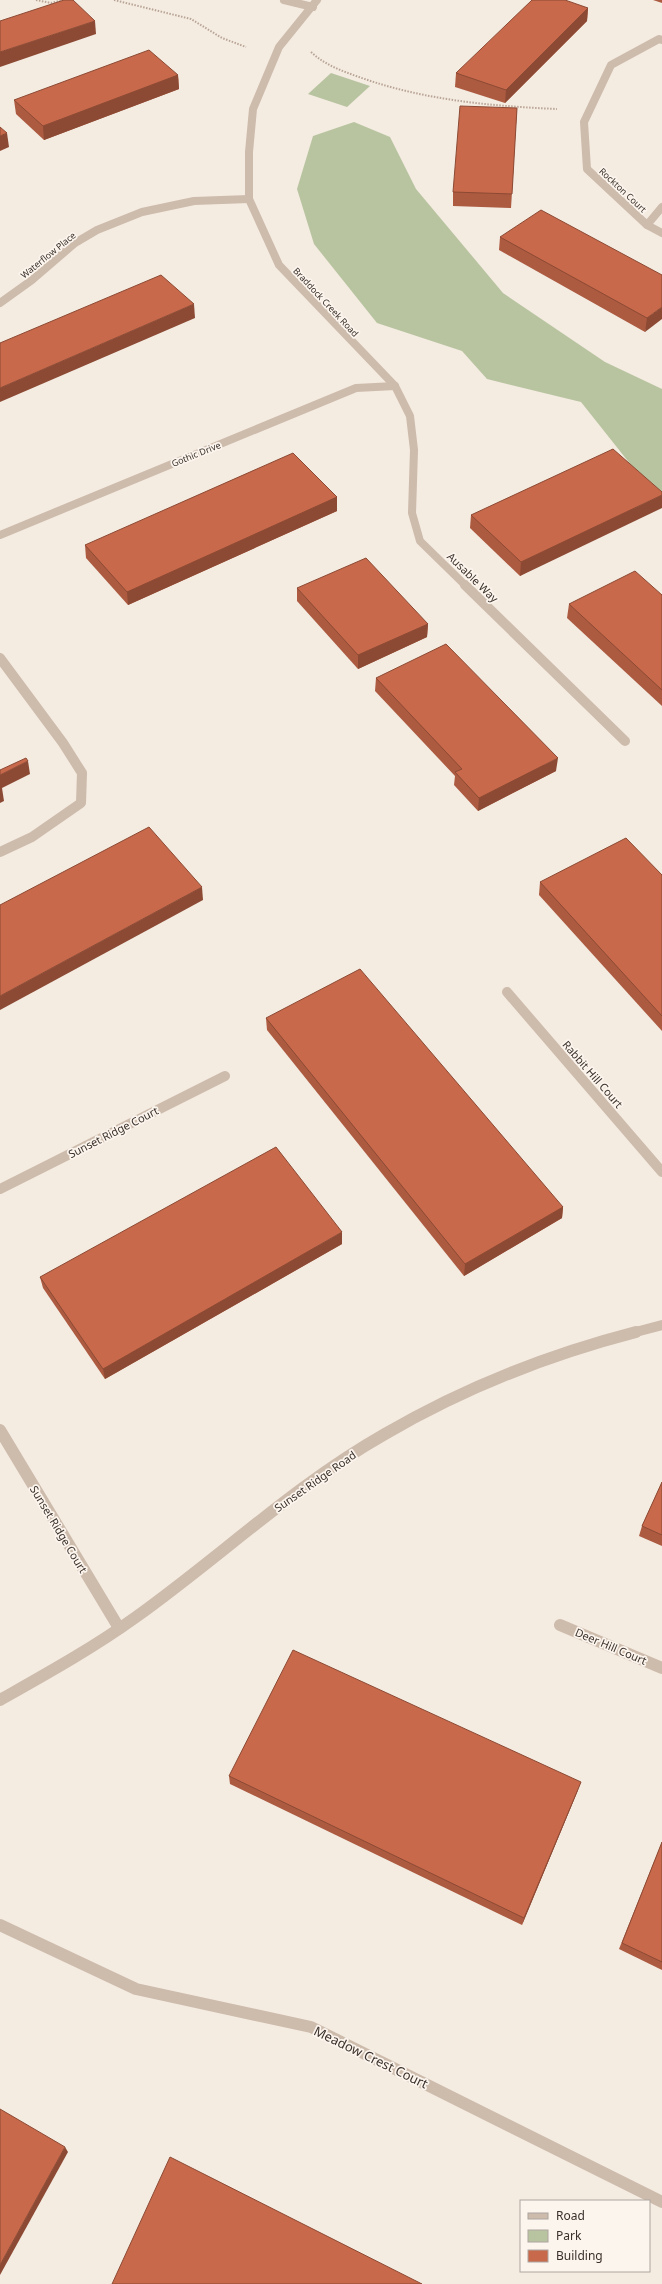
<svg xmlns="http://www.w3.org/2000/svg" width="662" height="2284" font-family="'Noto Sans',sans-serif">
  <style>
    .green { fill: #b8c4a0 }
    .lines { fill: none; stroke-linecap: round; stroke-linejoin: round }
    .path { stroke: #b9a596; stroke-width: 2; stroke-dasharray: 1.5 1.5; stroke-linecap: butt }
    .street-far2 { stroke: #cdbbac; stroke-width: 8 }
    .street-far1 { stroke: #cdbbac; stroke-width: 10 }
    .street { stroke: #cdbbac; stroke-width: 12 }
    .wall { fill: #ac5a40 }
    .shaded-wall { fill: #8c4a34 }
    .building { fill: #c8694b; stroke: #8c4a34 }
    .labels { text-anchor: middle; dominant-baseline: central; stroke-width: 3.5; stroke-linejoin: round; paint-order: stroke }
    .far-street-label { font-size: 9px; fill: #3b302b; stroke: #fbf5ee }
    .street-label { font-size: 11px; fill: #3b302b; stroke: #fbf5ee }
    .near-street-label { font-size: 13px; fill: #3b302b; stroke: #fbf5ee }
  </style>
  <rect width="100%" height="100%" fill="#f4ebe1"/>
  <g class="green">
    <path d="M331,73L370,86L347,107L308,94Z"/>
    <path d="M354,122L390,137L416,189L503,293L605,362L662,389V504L581,402L487,379L462,351L377,323L314,244L297,189L313,136Z"/>
  </g>
  <g class="lines">
    <g class="path">
      <path d="M36,0L51,3L63,0"/>
      <path d="M114,0L191,19L222,38L246,47"/>
      <path d="M311,52C325,65 342,71 359,77C423,100 489,106 557,109"/>
    </g>
    <g class="street-far2">
      <path d="M284,0L313,7"/>
      <path d="M317,0L279,47L253,109L249,152V199L279,265L395,386L410,416L414,450L412,513L420,541L466,586"/>
      <path d="M662,40L659,39L611,65L584,122L587,169L647,225L662,233"/>
      <path d="M647,225L662,207"/>
      <path d="M0,303L32,280L75,243L97,230L142,212L194,201L249,199"/>
      <path d="M0,535L356,388L395,386"/>
    </g>
    <g class="street-far1">
      <path d="M465,585L625,741"/>
      <path d="M0,658L63,743L82,773L81,803L32,837L0,852"/>
      <path d="M507,992L662,1172"/>
      <path d="M0,1189L225,1076"/>
      <path d="M632,1333L662,1325"/>
    </g>
    <g class="street">
      <path d="M0,1430L119,1628"/>
      <path d="M560,1625L662,1668"/>
      <path d="M0,1700C46,1674 93,1648 136,1617C220,1557 295,1485 385,1434C464,1388 547,1355 636,1332"/>
      <path d="M0,1925L136,1989L311,2027L662,2202"/>
    </g>
  </g>
  <g class="wall">
    <path d="M653,0H662V3Z"/>
    <path d="M588,8L587,21L505,103L455,87L456,73Z"/>
    <path d="M178,75L179,89L44,140L16,114L14,100Z"/>
    <path d="M517,108L511,208L453,206V192Z"/>
    <path d="M500,237L662,275L645,332L499,250Z"/>
    <path d="M662,492L520,576L470,528L471,515Z"/>
    <path d="M337,497V511L128,605L86,558L85,545Z"/>
    <path d="M297,588L428,624L427,637L358,669L297,601Z"/>
    <path d="M662,595V706L567,618L569,604Z"/>
    <path d="M376,678L556,771L478,811L454,785L455,776L375,691Z"/>
    <path d="M662,875V1031L539,895L540,882Z"/>
    <path d="M266,1018L563,1207L562,1218L464,1276L267,1030Z"/>
    <path d="M342,1244L105,1379L43,1288L40,1277Z"/>
    <path d="M662,1482V1546L639,1536L642,1526Z"/>
    <path d="M229,1776L578,1790L522,1925L230,1784Z"/>
    <path d="M662,1842V1970L619,1949Z"/>
  </g>
  <g class="shaded-wall">
    <path d="M588,8L587,21L505,103L506,90Z"/>
    <path d="M95,21L96,34L0,67V52Z"/>
    <path d="M178,75L179,89L44,140L43,126Z"/>
    <path d="M7,133L9,147L0,151V136Z"/>
    <path d="M194,304L195,318L0,402V388Z"/>
    <path d="M662,307V319L645,332L647,318Z"/>
    <path d="M662,495V508L520,576L521,562Z"/>
    <path d="M337,497V511L128,605L127,592Z"/>
    <path d="M428,624L427,637L358,669V655Z"/>
    <path d="M558,758L556,771L478,811L479,798Z"/>
    <path d="M28,761L30,774L2,788L4,801L0,803V775Z"/>
    <path d="M202,887L203,900L0,1010V996Z"/>
    <path d="M563,1207L562,1218L464,1276L465,1264Z"/>
    <path d="M342,1232V1244L105,1379L103,1369Z"/>
    <path d="M581,1782L578,1790L522,1925L524,1918Z"/>
    <path d="M65,2147L68,2152L0,2275V2265Z"/>
  </g>
  <g class="building">
    <path d="M64,0H73L95,21L0,52V21Z"/>
    <path d="M532,0H565L588,8L506,90L456,73Z"/>
    <path d="M149,50L178,75L43,126L14,100Z"/>
    <path d="M460,106L517,108L512,194L453,192Z"/>
    <path d="M0,127L7,133L0,136Z"/>
    <path d="M541,210L662,275V307L647,318L500,237Z"/>
    <path d="M161,275L194,304L0,388V343Z"/>
    <path d="M613,449L662,492V495L521,562L471,515Z"/>
    <path d="M293,453L337,497L127,592L85,545Z"/>
    <path d="M366,558L428,624L358,655L297,588Z"/>
    <path d="M635,571L662,595V690L569,604Z"/>
    <path d="M446,644L558,758L479,798L455,772L462,769L376,678Z"/>
    <path d="M26,758L28,761L0,775V770Z"/>
    <path d="M149,827L202,887L0,996V905Z"/>
    <path d="M626,838L662,875V1016L540,882Z"/>
    <path d="M360,969L563,1207L465,1264L266,1018Z"/>
    <path d="M276,1147L342,1232L103,1369L40,1277Z"/>
    <path d="M662,1482V1535L642,1526Z"/>
    <path d="M293,1650L581,1782L524,1918L229,1776Z"/>
    <path d="M662,1842V1962L622,1943Z"/>
    <path d="M0,2109L65,2147L0,2265Z"/>
    <path d="M170,2157L422,2284H112Z"/>
  </g>
  <g class="labels">
    <g class="far-street-label">
      <text transform="translate(623 190) rotate(43)">Rockton Court</text>
      <text transform="translate(48 255) rotate(-39)">Waterflow Place</text>
      <text transform="translate(326 302) rotate(47)">Braddock Creek Road</text>
      <text transform="translate(196 454) rotate(-22)">Gothic Drive</text>
    </g>
    <g class="street-label">
      <text transform="translate(473 577) rotate(44)">Ausable Way</text>
      <text transform="translate(593 1074) rotate(49)">Rabbit Hill Court</text>
      <text transform="translate(113 1132) rotate(-27)">Sunset Ridge Court</text>
      <text transform="translate(315 1481) rotate(-35)">Sunset Ridge Road</text>
      <text transform="translate(59 1529) rotate(59)">Sunset Ridge Court</text>
      <text transform="translate(611 1646) rotate(23)">Deer Hill Court</text>
    </g>
    <g class="near-street-label">
      <text transform="translate(371 2057) rotate(26)">Meadow Crest Court</text>
    </g>
  </g>
  <rect x="520" y="2200" width="130" height="72" fill="#fbf5ee" stroke="#aea6a0"/>
  <rect x="528" y="2213" width="20" height="6" fill="#cdbbac" stroke="#aea6a0"/>
  <text x="556" y="2220" font-size="12" fill="#3b302b">Road</text>
  <rect x="528" y="2230" width="20" height="12" fill="#b8c4a0" stroke="#aea6a0"/>
  <text x="556" y="2240" font-size="12" fill="#3b302b">Park</text>
  <rect x="528" y="2250" width="20" height="12" fill="#c8694b" stroke="#aea6a0"/>
  <text x="556" y="2260" font-size="12" fill="#3b302b">Building</text>
</svg>
